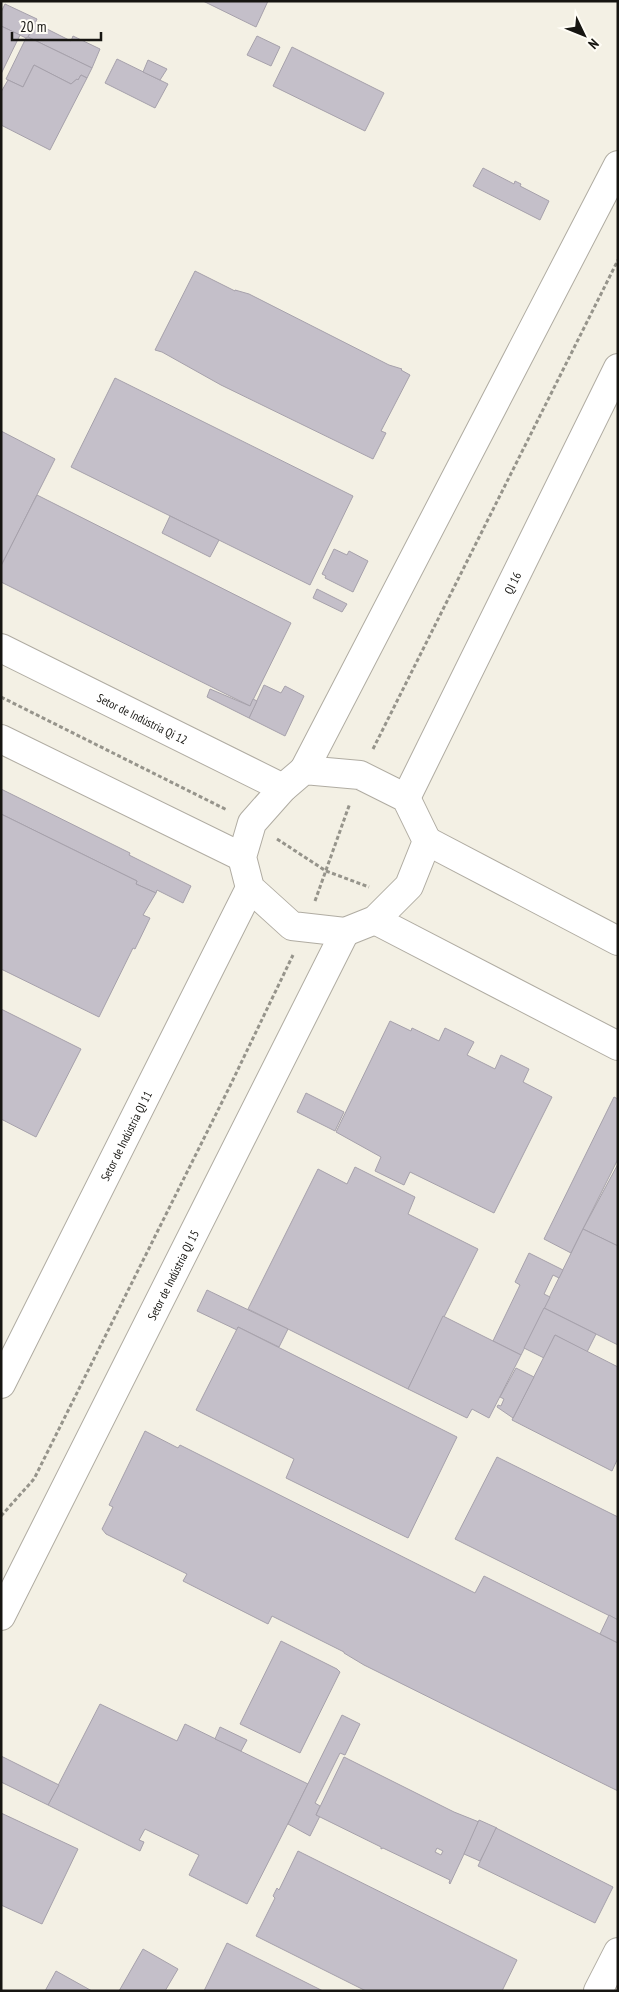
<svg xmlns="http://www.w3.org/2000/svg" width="619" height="1992" font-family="'PT Sans Narrow',sans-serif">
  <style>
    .building { fill: #c4bfc9; stroke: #a6a1ab; fill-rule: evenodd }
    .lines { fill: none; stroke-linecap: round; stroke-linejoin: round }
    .minor-casing { stroke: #b0aca2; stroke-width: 30 }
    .path { stroke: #96948b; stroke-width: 3; stroke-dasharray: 4 2.5; stroke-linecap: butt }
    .minor { stroke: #fff; stroke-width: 28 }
    .labels { text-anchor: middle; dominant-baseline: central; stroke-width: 4; stroke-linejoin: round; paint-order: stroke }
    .street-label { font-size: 12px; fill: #161511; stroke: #fffdf6 }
  </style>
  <rect width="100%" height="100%" fill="#f3f0e4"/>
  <g class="building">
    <path d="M203,1H268L256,27Z"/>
    <path d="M5,4L37,19L28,38H26L1,26V12Z"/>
    <path d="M35,23L71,41L73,36L100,49L92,68L28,37Z"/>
    <path d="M1,26L20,35L1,74Z"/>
    <path d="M257,36L280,47L271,66L247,55Z"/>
    <path d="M28,37L92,68L87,78L81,75L78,80L77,79L71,84L34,65L23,87L6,79L26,38Z"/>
    <path d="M292,47L384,93L365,131L273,86Z"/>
    <path d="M117,59L168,84L155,108L105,83Z"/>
    <path d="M148,60L167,69L160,80L143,72Z"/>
    <path d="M34,65L71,84L77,79L78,80L81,75L87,78L50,150L1,125V92L8,80L23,87Z"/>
    <path d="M483,168L514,184L515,181L521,184L520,186L549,201L540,220L473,186Z"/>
    <path d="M195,271L235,291V290L249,294L389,365L402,369L401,370L410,375L381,431L386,433L373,459L221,385L162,352L155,350Z"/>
    <path d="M115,378L353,496L310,585L71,467Z"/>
    <path d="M1,431L55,459L1,566Z"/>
    <path d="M37,495L291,623L250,706L1,582V566Z"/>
    <path d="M170,516L219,540L210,557L162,533Z"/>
    <path d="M334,549L347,555L349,551L368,561L353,592L325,578L326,576L322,574Z"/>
    <path d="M317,589L347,604L342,612L313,598Z"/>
    <path d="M264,685L281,693L285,686L304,696L285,736L249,718Z"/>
    <path d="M210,689L250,706L253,699L257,701L249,718L207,697Z"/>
    <path d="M1,789L130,853L129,855L191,886L183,903L157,890L156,893L136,884L137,881L1,814Z"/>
    <path d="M1,814L137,881L136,884L156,893L143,915L150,918L135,949L133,948L99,1017L1,969Z"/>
    <path d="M1,1009L81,1049L36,1137L1,1119Z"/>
    <path d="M390,1021L411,1031L412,1028L439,1041L445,1028L474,1042L467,1055L495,1069L501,1055L529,1069L523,1082L552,1097L494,1213L410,1172L404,1185L375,1171L381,1157L336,1132Z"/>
    <path d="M306,1093L344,1112L335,1131L297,1112Z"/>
    <path d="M614,1097L618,1099V1159L571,1253L544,1239Z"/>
    <path d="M618,1164V1246L583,1229Z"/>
    <path d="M355,1167L415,1197L408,1214L478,1249L408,1389L248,1309L318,1169L347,1184Z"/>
    <path d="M583,1229L618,1246V1345L544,1308Z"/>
    <path d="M529,1253L563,1270L559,1278L553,1275L544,1294L550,1297L521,1355L493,1341L520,1285L515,1282Z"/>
    <path d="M207,1290L288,1329L279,1347L238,1327L237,1330L197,1311Z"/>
    <path d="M544,1308L596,1334L587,1352L555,1335L544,1358L524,1348Z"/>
    <path d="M443,1316L521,1355L489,1418L472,1409L467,1418L408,1389Z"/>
    <path d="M238,1327L457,1437L408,1538L286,1478L294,1459L196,1410Z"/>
    <path d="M555,1335L618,1367V1458L612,1471L512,1420Z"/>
    <path d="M516,1368L534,1377L513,1418L497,1407L498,1405L501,1406L504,1399L500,1397Z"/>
    <path d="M145,1431L178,1448L180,1445L475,1593L484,1576L618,1643V1791L364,1665L344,1653V1652L272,1616L268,1624L183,1581L187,1574L106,1534L102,1529L113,1507L109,1505Z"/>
    <path d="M497,1457L618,1517V1620L455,1539Z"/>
    <path d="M609,1615L618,1620V1643L600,1634Z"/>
    <path d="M281,1641L337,1669L340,1672L300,1753L240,1724Z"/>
    <path d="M100,1704L177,1741L185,1724L308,1784L247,1904L189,1875L199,1855L145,1829L139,1840L144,1842L140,1851L48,1805Z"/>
    <path d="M342,1715L360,1724L345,1755L340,1753L315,1803L320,1806L316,1815L320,1816L310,1836L288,1824Z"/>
    <path d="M220,1727L247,1740L241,1751L215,1739Z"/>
    <path d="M1,1756L59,1785L48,1805L1,1782Z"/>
    <path d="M344,1757L454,1812L479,1822L450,1884L449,1883L450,1880L383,1848L381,1849V1847L316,1815ZM437,1848L443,1851L441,1855L435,1852Z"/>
    <path d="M1,1813L78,1849L42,1924L1,1905Z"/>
    <path d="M479,1820L497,1828L480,1861L464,1854Z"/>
    <path d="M496,1828L613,1887L595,1923L478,1866Z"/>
    <path d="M298,1851L517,1960L502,1991H366L256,1936L275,1898L273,1896L277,1888L279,1890Z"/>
    <path d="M227,1943L323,1991H204Z"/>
    <path d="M143,1949L178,1969L165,1991H119Z"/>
    <path d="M56,1971L92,1991H45Z"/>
  </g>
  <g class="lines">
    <defs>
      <g id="minor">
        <path id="s1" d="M1,648L283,788"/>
        <path d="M1,739L242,857"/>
        <path d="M304,770L618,165"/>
        <path d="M304,770L360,775L406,798L427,841L409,886L375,920L345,932L292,926L250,888L242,857L252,823L283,788Z"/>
        <path id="s2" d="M406,798L618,368"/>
        <path d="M427,841L618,941"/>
        <path d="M375,920L618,1046"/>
        <path id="s3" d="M1,1384L250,888"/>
        <path id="s4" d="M1,1616L345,932"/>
        <path d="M598,1991L618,1952"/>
      </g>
    </defs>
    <use href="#minor" class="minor-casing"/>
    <g class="path">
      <path d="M1,697L227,810"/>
      <path d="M373,749L618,260"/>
      <path d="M277,839L326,871L369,887"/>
      <path d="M315,901L350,803"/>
      <path d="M1,1516L34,1479L229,1088L293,955"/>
    </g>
    <use href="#minor" class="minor"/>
  </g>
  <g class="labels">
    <g class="street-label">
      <text stroke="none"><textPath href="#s2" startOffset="240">QI 16</textPath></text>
      <text stroke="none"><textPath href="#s1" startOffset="158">Setor de Indústria Qi 12</textPath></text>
      <text stroke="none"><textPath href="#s3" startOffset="278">Setor de Indústria QI 11</textPath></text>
      <text stroke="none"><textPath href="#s4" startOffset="382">Setor de Indústria QI 15</textPath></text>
    </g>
  </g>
  <rect width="619" height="1992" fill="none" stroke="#161511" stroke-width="5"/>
  <g transform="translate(584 35) rotate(133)" stroke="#fffdf6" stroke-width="4" paint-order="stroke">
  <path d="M0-4L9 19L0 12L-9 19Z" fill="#161511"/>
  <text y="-8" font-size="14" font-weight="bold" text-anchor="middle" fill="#161511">N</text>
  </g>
  <path d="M12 32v8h89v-8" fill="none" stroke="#161511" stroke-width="2.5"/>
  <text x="20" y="32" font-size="15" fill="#161511" stroke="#fffdf6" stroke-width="4" paint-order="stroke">20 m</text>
</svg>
